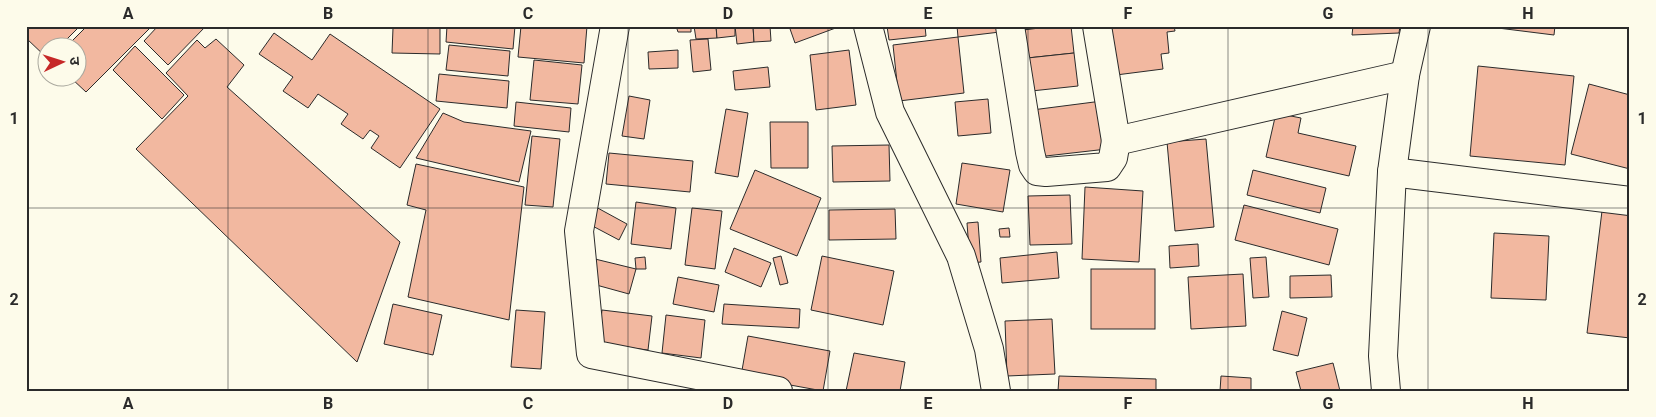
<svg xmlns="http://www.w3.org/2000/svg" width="1656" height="417" font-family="Roboto,'Noto Sans Devanagari',sans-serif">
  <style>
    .building { fill: #f2b8a0; stroke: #2b2b2b }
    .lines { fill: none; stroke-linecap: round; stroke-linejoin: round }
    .minor-casing { stroke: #2b2b2b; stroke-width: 30 }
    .minor { stroke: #fdfbea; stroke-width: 28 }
    .grid { fill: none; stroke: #2b2b2b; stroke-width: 1; stroke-opacity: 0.55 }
    .neatline { fill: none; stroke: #2b2b2b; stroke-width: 2 }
    .grid-label { font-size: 16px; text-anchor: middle; font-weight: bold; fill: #2b2b2b }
  </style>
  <rect width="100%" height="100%" fill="#fdfbea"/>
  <g class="building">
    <path d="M26,26H80L58,48H48L47,58L26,38Z"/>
    <path d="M87,26H152L86,92L71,78H78V48H65Z"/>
    <path d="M158,26H206L168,65L144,41Z"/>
    <path d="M377,26H440V54L392,53L393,28Z"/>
    <path d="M447,26H515L513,49L446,42Z"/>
    <path d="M521,26H587L584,63L518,57Z"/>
    <path d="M676,26H691V32H678Z"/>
    <path d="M694,26H716L717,38L696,39Z"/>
    <path d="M716,26H735V36L717,38Z"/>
    <path d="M735,26H753L754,42L737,44Z"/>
    <path d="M753,26H770L771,41L754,42Z"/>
    <path d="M789,26H841L795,43Z"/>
    <path d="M887,26H925L926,36L889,40Z"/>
    <path d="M957,26H999L1000,32L958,37Z"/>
    <path d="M1015,26H1052L1015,31Z"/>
    <path d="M1056,26H1071L1074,53L1018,59L1015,31Z"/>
    <path d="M1111,26H1174L1175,31L1167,32L1169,53L1161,54L1163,69L1116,75Z"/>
    <path d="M1353,26H1400L1399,33L1352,35Z"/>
    <path d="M1482,26H1555L1554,35Z"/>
    <path d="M274,33L312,60L330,34L440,109L400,168L371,148L379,136L370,130L363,139L341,124L348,114L318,94L308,108L283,91L293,77L259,54Z"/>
    <path d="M958,37L964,93L899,101L893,45Z"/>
    <path d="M216,39L244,65L227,87L400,242L357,362L136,149L188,96L166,73L197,40L205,48Z"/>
    <path d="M708,39L711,70L693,72L690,40Z"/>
    <path d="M449,45L510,51L508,76L446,70Z"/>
    <path d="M135,46L184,95L162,119L113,70Z"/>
    <path d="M678,50V68L649,69L648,52Z"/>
    <path d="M849,50L856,105L816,110L810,55Z"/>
    <path d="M1074,53L1078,86L1022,92L1018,59Z"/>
    <path d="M534,60L582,65L578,104L530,100Z"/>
    <path d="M1478,66L1574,76L1565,165L1470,156Z"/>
    <path d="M768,67L770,87L735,90L733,71Z"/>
    <path d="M439,74L509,81L507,108L436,101Z"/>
    <path d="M1589,84L1630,95V169L1571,154Z"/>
    <path d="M629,96L650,100L644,139L622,136Z"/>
    <path d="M988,99L991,133L958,136L955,102Z"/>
    <path d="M1102,101L1107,149L1037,157L1032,110Z"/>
    <path d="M516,102L571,108L569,132L514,126Z"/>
    <path d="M726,109L748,113L738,177L715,173Z"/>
    <path d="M443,113L464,122L531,131L519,182L416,158Z"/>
    <path d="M1276,113L1301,118L1298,133L1356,146L1349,176L1266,157Z"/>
    <path d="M770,122H808V168H771Z"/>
    <path d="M532,136L560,139L553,207L525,205Z"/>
    <path d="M1206,139L1214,227L1175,231L1167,142Z"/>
    <path d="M889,145L890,181L833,182L832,146Z"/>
    <path d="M609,153L693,161L690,192L606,184Z"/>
    <path d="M962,163L1010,170L1003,212L956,204Z"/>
    <path d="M416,164L524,187L509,320L408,297L426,210L407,205Z"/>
    <path d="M755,170L821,198L797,256L730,229Z"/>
    <path d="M1253,170L1326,188L1320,213L1247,195Z"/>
    <path d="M1085,187L1143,191L1139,262L1082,259Z"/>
    <path d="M1070,195L1072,244L1030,245L1028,196Z"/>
    <path d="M636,202L676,208L671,249L631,244Z"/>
    <path d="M1244,205L1338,229L1329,265L1235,240Z"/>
    <path d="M594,206L627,224L619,240L585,222Z"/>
    <path d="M692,208L722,211L715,269L685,265Z"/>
    <path d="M895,209L896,239L829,240V210Z"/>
    <path d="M1602,211L1630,215V338L1587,333Z"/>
    <path d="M978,222L981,262L970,263L967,223Z"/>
    <path d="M1009,228L1010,237H1000L999,229Z"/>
    <path d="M1494,233L1549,236L1546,300L1491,298Z"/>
    <path d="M1198,244L1199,266L1170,268L1169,246Z"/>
    <path d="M734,248L771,263L761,287L725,272Z"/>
    <path d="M1057,252L1059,278L1002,283L1000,258Z"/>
    <path d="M781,256L788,283L780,285L773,258Z"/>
    <path d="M822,256L894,271L883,325L811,310Z"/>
    <path d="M645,257L646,269H636L635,258Z"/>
    <path d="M1266,257L1269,297L1253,298L1250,258Z"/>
    <path d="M595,259L636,269L629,294L589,283Z"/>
    <rect x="1091" y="269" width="64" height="60"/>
    <path d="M1243,274L1246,326L1191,329L1188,277Z"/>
    <path d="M1331,275L1332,297L1290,298V276Z"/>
    <path d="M678,277L719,285L714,312L673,304Z"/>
    <path d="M393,304L442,315L433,355L384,344Z"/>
    <path d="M724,304L800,309L799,328L722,324Z"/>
    <path d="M516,310L545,312L541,369L511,367Z"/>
    <path d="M602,310L652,316L648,350L598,344Z"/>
    <path d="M1282,311L1307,318L1298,356L1273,350Z"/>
    <path d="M666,315L705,320L701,358L662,353Z"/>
    <path d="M1052,319L1055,374L1007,376L1005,321Z"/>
    <path d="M748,336L830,351L823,391L741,376Z"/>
    <path d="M854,353L905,362L900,391H846Z"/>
    <path d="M1333,363L1340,391H1301L1296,372Z"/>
    <path d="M1059,376L1156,379V391H1058Z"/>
    <path d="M1221,376L1251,378V391H1220Z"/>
  </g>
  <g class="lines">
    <defs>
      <g id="minor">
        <path d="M615,26L579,231L591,354L778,391"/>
        <path d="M868,26L890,112L961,256L989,349L996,391"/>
        <path d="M1010,26L1030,152L1033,165L1037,171L1046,172L1107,167L1113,158L1116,141"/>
        <path d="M1097,26L1116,141L1405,75"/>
        <path d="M1392,172L1630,201"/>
        <path d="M1386,391L1383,356L1392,172L1405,75L1416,26"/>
      </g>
    </defs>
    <use href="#minor" class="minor-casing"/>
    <use href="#minor" class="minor"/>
  </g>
  <path class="grid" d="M228,26V391M428,26V391M628,26V391M828,26V391M1028,26V391M1228,26V391M1428,26V391M26,208H1630"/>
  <rect width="1656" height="417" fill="none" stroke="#fdfbea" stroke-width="55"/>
  <g transform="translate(62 62) rotate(86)"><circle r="24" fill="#fdfbea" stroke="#a9a89e"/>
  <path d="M0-4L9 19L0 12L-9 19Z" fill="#c62828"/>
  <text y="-8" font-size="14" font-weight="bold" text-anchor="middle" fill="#2b2b2b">उ</text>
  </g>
  <rect x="28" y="28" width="1600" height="362" class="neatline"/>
  <g class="grid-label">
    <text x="128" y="19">A</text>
    <text x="328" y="19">B</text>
    <text x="528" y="19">C</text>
    <text x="728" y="19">D</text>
    <text x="928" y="19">E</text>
    <text x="1128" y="19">F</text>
    <text x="1328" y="19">G</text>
    <text x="1528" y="19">H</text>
    <text x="14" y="124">1</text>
    <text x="1642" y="124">1</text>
    <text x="14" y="305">2</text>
    <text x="1642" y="305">2</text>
    <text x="128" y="409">A</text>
    <text x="328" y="409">B</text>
    <text x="528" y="409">C</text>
    <text x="728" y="409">D</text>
    <text x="928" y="409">E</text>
    <text x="1128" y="409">F</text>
    <text x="1328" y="409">G</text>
    <text x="1528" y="409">H</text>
  </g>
</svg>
